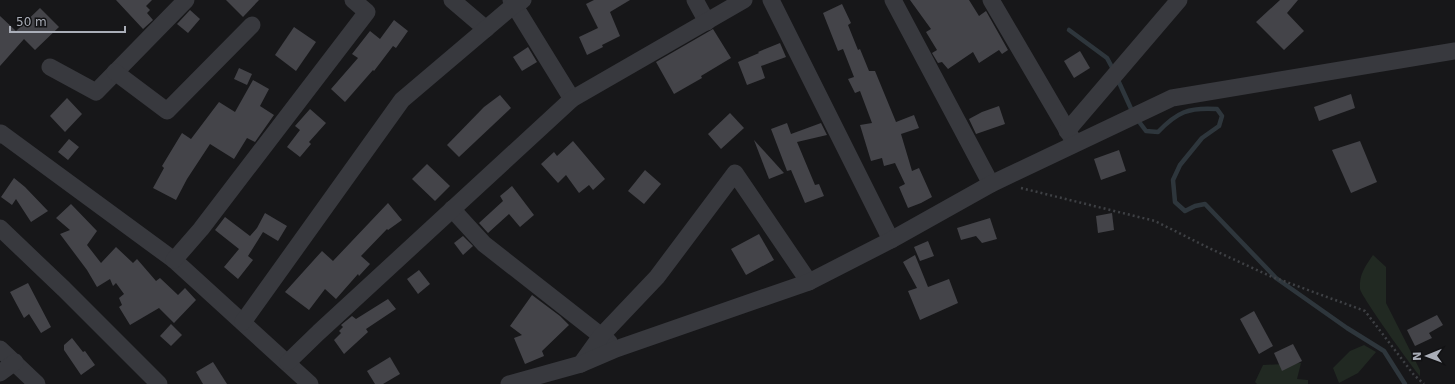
<svg xmlns="http://www.w3.org/2000/svg" width="1455" height="384" font-family="'DejaVu Sans',sans-serif">
  <style>
    .green { fill: #212922 }
    .lines { fill: none; stroke-linecap: round; stroke-linejoin: round }
    .stream { stroke: #2e363c; stroke-width: 4.5 }
    .building { fill: #444449 }
    .path { stroke: #3e4044; stroke-width: 2.5; stroke-dasharray: 2 3; stroke-linecap: butt }
    .street { stroke: #38393e; stroke-width: 17 }
  </style>
  <rect width="100%" height="100%" fill="#171719"/>
  <g class="green">
    <path d="M1373,255L1386,267V303L1420,370V376C1412,367 1361,296 1360,289C1359,274 1365,267 1373,255Z"/>
    <path d="M1364,345L1376,352L1358,373L1339,383L1333,368L1350,351Z"/>
    <path d="M1301,363L1297,379L1308,380V384H1257L1255,382L1263,365Z"/>
  </g>
  <g class="lines">
    <g class="stream">
      <path d="M1069,30L1107,58L1114,71"/>
      <path d="M1117,78L1133,113"/>
      <path d="M1137,119L1146,131L1158,132C1177,112 1189,107 1217,109L1222,116L1219,126L1202,138L1180,165L1173,180L1175,202L1185,211L1195,206L1205,204L1276,278L1347,328L1384,351L1405,384"/>
    </g>
  </g>
  <g class="building">
    <path d="M116,0H152L146,6L150,10L147,13L153,20L143,29Z"/>
    <path d="M226,0H259L243,17Z"/>
    <path d="M594,0H630L610,12L620,36L602,45L603,47L587,55L579,37L598,28L586,4Z"/>
    <path d="M910,0H969L979,16L986,11L1008,50L1002,54L999,50L979,63L973,52L948,69L942,62L938,63L932,53L937,50L926,32L931,29Z"/>
    <path d="M1280,0H1298L1287,13L1304,31L1284,50L1256,22Z"/>
    <path d="M842,4L851,23L848,25L858,50L860,49L869,71H875L896,122L914,115L919,128L901,134L912,171L919,168L932,197L921,203L908,208L899,187L905,184L895,163L884,166L882,158L871,161L860,125L872,123L860,91L855,93L848,79L854,77L843,49L838,51L823,13Z"/>
    <path d="M40,8L59,27L35,50L24,39L0,66V16L16,31Z"/>
    <path d="M190,10L200,19L188,33L177,24Z"/>
    <path d="M394,20L408,31L396,48L393,46L374,71L373,70L345,102L331,89L358,58L352,54L370,31L380,39Z"/>
    <path d="M294,27L316,42L296,71L275,55Z"/>
    <path d="M713,29L731,58L701,76L702,78L674,94L656,62Z"/>
    <path d="M780,43L786,57L761,66L765,78L747,85L738,62L759,53L758,52Z"/>
    <path d="M528,47L537,62L522,71L513,57Z"/>
    <path d="M1080,51L1090,68L1074,78L1064,61Z"/>
    <path d="M239,68L252,74L247,85L234,79Z"/>
    <path d="M253,80L269,89L260,106L274,115L255,142L247,138L234,159L210,144L187,179L176,200L153,188L164,168L162,166L182,133L191,139L219,102L235,112Z"/>
    <path d="M1351,94L1355,108L1319,121L1314,107Z"/>
    <path d="M500,95L511,108L459,157L447,145L484,107Z"/>
    <path d="M67,98L82,114L65,132L50,116Z"/>
    <path d="M999,106L1005,124L976,134L969,119L982,112Z"/>
    <path d="M310,109L326,123L309,142L311,144L300,157L287,147L300,130L295,126Z"/>
    <path d="M730,113L744,128L721,149L708,134Z"/>
    <path d="M787,123L791,134L821,123L827,135L797,142L815,185L819,184L824,196L805,203L791,170L787,171L771,129Z"/>
    <path d="M69,139L79,147L68,160L58,152Z"/>
    <path d="M754,140L784,173L769,179Z"/>
    <path d="M573,141L605,179L593,190L589,185L579,193L566,175L558,183L541,164L554,152L557,156Z"/>
    <path d="M1360,141L1377,182L1351,193L1332,150Z"/>
    <path d="M1119,150L1126,171L1101,180L1094,159Z"/>
    <path d="M427,164L450,186L435,201L412,179Z"/>
    <path d="M645,170L661,184L644,204L628,191Z"/>
    <path d="M14,178L25,187L48,211L31,222L16,199L12,205L1,197Z"/>
    <path d="M512,186L534,215L520,227L509,214L488,233L479,223L503,201L500,196Z"/>
    <path d="M388,203L402,220L388,230L387,229L361,256L370,264L359,276L358,274L336,299L325,289L309,310L285,292L322,251L333,261Z"/>
    <path d="M71,204L97,231L87,245L101,263L116,247L133,263L137,259L156,281L160,278L178,295L185,288L196,300L174,323L159,308L130,325L119,307L122,305L119,298L124,294L116,283L113,286L110,279L97,287L87,270L60,234L70,230L56,218Z"/>
    <path d="M265,213L287,226L278,241L263,232L248,256L253,260L238,279L224,267L239,249L215,230L225,217L250,236L257,228Z"/>
    <path d="M1112,213L1114,230L1098,233L1096,216Z"/>
    <path d="M990,218L997,239L982,243L976,236L961,240L957,228Z"/>
    <path d="M759,234L774,260L746,275L731,249Z"/>
    <path d="M463,236L473,246L463,255L454,243Z"/>
    <path d="M928,241L934,256L920,261L914,247Z"/>
    <path d="M915,255L928,287L949,279L958,303L920,320L908,291L917,288L903,262Z"/>
    <path d="M419,270L430,284L418,294L407,279Z"/>
    <path d="M28,283L51,327L41,333L29,314L24,318L10,292Z"/>
    <path d="M532,295L560,316L569,325L542,351L544,356L525,364L514,338L522,335L510,326Z"/>
    <path d="M388,299L396,309L366,329L368,332L344,354L334,340L341,333L339,331L343,327L341,325L352,316L356,319Z"/>
    <path d="M1254,311L1273,346L1259,354L1240,319Z"/>
    <path d="M1437,315L1443,325L1429,333L1432,338L1415,346L1407,330Z"/>
    <path d="M171,324L182,335L171,346L160,336Z"/>
    <path d="M72,338L83,352L85,351L95,365L81,375L64,350V345Z"/>
    <path d="M1293,344L1302,361L1282,371L1274,353Z"/>
    <path d="M390,357L400,374L383,384H375L367,371Z"/>
    <path d="M213,362L227,384H203L196,372Z"/>
  </g>
  <g class="lines">
    <path class="path" d="M1021,188L1155,221L1211,249L1270,276L1365,311L1414,375L1424,384"/>
    <g class="street">
      <path d="M452,0L486,29"/>
      <path d="M511,0L572,99"/>
      <path d="M695,0L707,22"/>
      <path d="M771,0L891,240"/>
      <path d="M893,0L991,184"/>
      <path d="M991,0L1073,140"/>
      <path d="M50,67L96,92L186,0"/>
      <path d="M115,72L167,111L252,25"/>
      <path d="M1067,131L1179,0"/>
      <path d="M0,135L1,133L174,260L310,384"/>
      <path d="M452,209L484,244L609,342"/>
      <path d="M0,228L64,289L159,384"/>
      <path d="M174,260L201,229L367,12L353,0"/>
      <path d="M243,322L402,100L514,5L523,0"/>
      <path d="M0,349L37,384"/>
      <path d="M288,362L319,332L572,99L744,0"/>
      <path d="M581,364L601,336L657,277L735,173L809,282"/>
      <path d="M0,373L15,362"/>
      <path d="M509,384L581,364L616,349L809,282L891,240L991,184L1172,98L1455,51"/>
    </g>
  </g>
  <g transform="translate(1427 356) rotate(269)" stroke="#121214" stroke-width="3" paint-order="stroke">
  <path d="M0-3L7 15L0 10L-7 15Z" fill="#aaaeb8"/>
  <text y="-6" font-size="11" font-weight="bold" text-anchor="middle" fill="#aaaeb8">N</text>
  </g>
  <path d="M10 26v6h115v-6" fill="none" stroke="#aaaeb8" stroke-width="2"/>
  <text x="16" y="26" font-size="12" fill="#aaaeb8" stroke="#121214" stroke-width="3" paint-order="stroke">50 m</text>
</svg>
